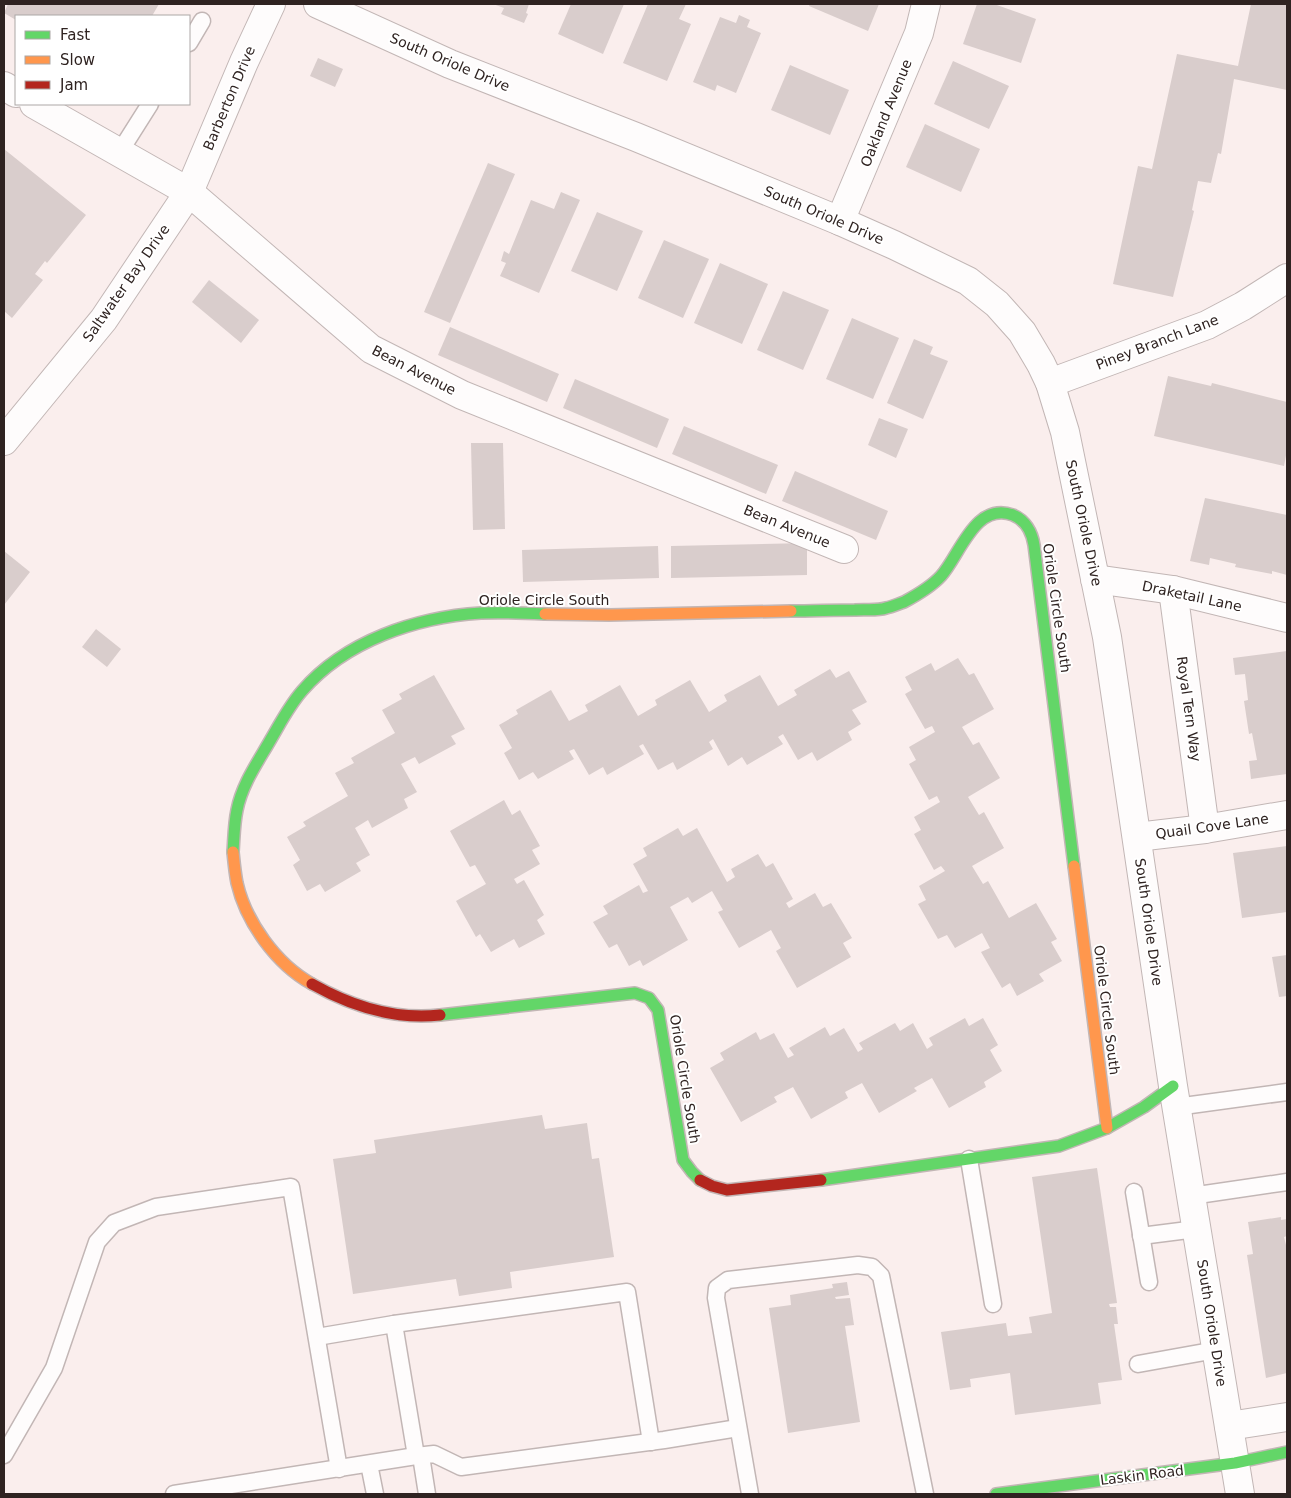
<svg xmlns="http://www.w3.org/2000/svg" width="1291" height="1498" font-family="'DejaVu Sans',sans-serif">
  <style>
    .building { fill: #d9cdcc }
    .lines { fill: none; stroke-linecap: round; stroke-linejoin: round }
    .lane-casing { stroke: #c2b6b5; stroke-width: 19 }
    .street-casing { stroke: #c2b6b5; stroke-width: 30 }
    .fast-casing { stroke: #c2b6b5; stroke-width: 14 }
    .slow-casing { stroke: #c2b6b5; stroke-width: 14 }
    .jam-casing { stroke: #c2b6b5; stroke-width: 14 }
    .lane { stroke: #fefcfc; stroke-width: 16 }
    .street { stroke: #fefcfc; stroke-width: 28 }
    .fast { stroke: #63d668; stroke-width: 11 }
    .slow { stroke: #ff974d; stroke-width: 11 }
    .jam { stroke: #b3261e; stroke-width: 11 }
    .labels { text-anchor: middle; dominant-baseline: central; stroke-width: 4; stroke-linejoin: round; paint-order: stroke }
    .street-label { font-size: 14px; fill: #2f2321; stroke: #fff }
  </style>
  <rect width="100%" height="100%" fill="#faeeed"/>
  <g class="building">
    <path d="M8,4H159L152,16H16V20L4,13Z"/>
    <path d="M493,4H529L526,13L528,14L524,23L501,14L504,8Z"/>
    <path d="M571,4H624L603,54L558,34Z"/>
    <path d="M648,4H686L679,19L691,24L667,81L623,63Z"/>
    <path d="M810,4H879L868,31L809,6Z"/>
    <path d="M977,4H994L1036,19L1021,63L963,44Z"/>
    <path d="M1251,4H1287V90L1234,79L1221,154L1218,153L1211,183L1198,181L1192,210L1194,211L1173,297L1113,284L1138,166L1152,169L1177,54L1238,66Z"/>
    <path d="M739,15L750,20L747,27L761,33L736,93L717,85L715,91L693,82L720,17L736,23Z"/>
    <path d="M318,58L343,69L335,87L310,76Z"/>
    <path d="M953,61L1009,86L989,129L934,104Z"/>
    <path d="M790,65L849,90L830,135L771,110Z"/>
    <path d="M925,124L980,149L961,192L906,167Z"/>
    <path d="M4,149L86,215L47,263L45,261L35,274L43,280L12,318L4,311Z"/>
    <path d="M488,163L515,174L450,323L424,312Z"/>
    <path d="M561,192L580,200L539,293L500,276L506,263L501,261L504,251L509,254L531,200L554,209Z"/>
    <path d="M597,212L643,231L617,291L571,271Z"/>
    <path d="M664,240L709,259L683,318L638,298Z"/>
    <path d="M720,263L768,284L742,344L694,323Z"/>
    <path d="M209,280L259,320L241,343L192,302Z"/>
    <path d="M783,291L829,310L803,370L757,350Z"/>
    <path d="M852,318L899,338L873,399L826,379Z"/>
    <path d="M450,327L559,374L547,402L438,355Z"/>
    <path d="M914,339L933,347L930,354L948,361L923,419L887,403Z"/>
    <path d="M1168,376L1211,386L1212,383L1287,402V450L1284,466L1154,436Z"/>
    <path d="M575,379L669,419L657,448L563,408Z"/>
    <path d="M879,418L908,429L896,458L868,445Z"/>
    <path d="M684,426L778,465L766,494L672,454Z"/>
    <path d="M471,443H503L505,529L473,530Z"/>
    <path d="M795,471L888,511L876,540L782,501Z"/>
    <path d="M1205,498L1287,515V575L1272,571V574L1235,567L1236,564L1210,558L1209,565L1190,561Z"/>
    <path d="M807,543V575L671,578V546Z"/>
    <path d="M658,546L659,578L523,582L522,550Z"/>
    <path d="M4,551L30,572L4,605Z"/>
    <path d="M96,629L121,649L107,667L82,647Z"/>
    <path d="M1287,651V774L1251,779L1249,761L1257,760L1252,733L1249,734L1244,701L1248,700L1245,674L1235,675L1233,658Z"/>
    <path d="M958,658L969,675L974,673L994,709L962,727L973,745L979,742L1000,778L968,797L979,815L984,812L1004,848L972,866L983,884L988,881L1009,918L1036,903L1057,939L1051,942L1062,961L1039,974L1044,981L1017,996L1010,983L1002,988L981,952L990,948L982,933L955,948L947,935L938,939L918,904L926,900L919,886L945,871L941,866L934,870L914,834L921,830L914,817L940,802L937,796L929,800L909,764L916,760L909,747L935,732L932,726L925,729L905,694L912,690L905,677L931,663L935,671Z"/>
    <path d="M830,669L836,678L849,671L867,702L852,710L861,724L848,732L852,740L817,761L812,752L798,760L783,734L778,737L783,744L747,765L742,757L728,766L713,739L709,742L713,749L677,770L673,762L658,770L643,744L639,746L644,754L607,775L603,767L589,775L574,749L569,751L574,759L538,779L533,772L519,780L504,753L512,748L499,725L518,714L516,710L551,690L569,721L588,711L585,705L620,685L638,716L657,705L655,700L690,680L709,712L727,701L724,695L760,675L778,706L797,695L794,690Z"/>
    <path d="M434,675L465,729L451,736L456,744L419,764L415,757L401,764L417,792L404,799L408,808L372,828L368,820L355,828L370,855L356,863L361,871L325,892L320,884L307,891L293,865L300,860L287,837L306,826L303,822L348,796L335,773L354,763L351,758L395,733L382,710L402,699L399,694Z"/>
    <path d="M504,800L512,815L520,810L540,846L532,850L540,864L514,879L517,884L524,880L544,915L537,920L545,934L519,948L514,939L491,952L480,934L476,937L456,901L486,884L475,865L470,867L450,831Z"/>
    <path d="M678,828L683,836L697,828L727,882L735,877L731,869L758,854L766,867L773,863L793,899L786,903L789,908L815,893L823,907L831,903L852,938L843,943L851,957L797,988L776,951L781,948L771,930L739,948L718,912L723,910L712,891L692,903L688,897L670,907L688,940L643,966L640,960L629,966L617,944L609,948L593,922L608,914L603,906L639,885L643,893L648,891L633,864L647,856L643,848Z"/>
    <path d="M1287,846V912L1242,918L1233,853Z"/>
    <path d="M1287,955V996L1279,997L1272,957Z"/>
    <path d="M965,1018L969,1026L983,1018L998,1045L990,1050L1002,1071L984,1082L986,1087L949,1108L932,1078L914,1088L917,1091L879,1113L862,1083L845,1092L848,1098L811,1119L793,1087L774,1097L777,1102L741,1122L710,1068L724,1060L720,1053L756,1032L760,1040L774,1033L788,1058L794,1055L789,1048L825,1027L830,1036L844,1028L858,1052L863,1049L859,1043L895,1023L900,1031L913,1023L927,1049L933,1045L929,1038Z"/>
    <path d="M542,1115L545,1129L587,1123L592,1159L599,1158L614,1257L510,1272L512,1288L459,1296L456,1279L353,1294L333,1159L376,1153L374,1140Z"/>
    <path d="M1097,1168L1117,1303L1109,1304L1110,1307H1116L1118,1324H1114L1122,1380L1098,1383L1101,1404L1015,1415L1010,1373L970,1379L971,1387L950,1390L941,1332L1006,1323L1008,1336L1032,1333L1029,1317L1052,1313L1032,1177Z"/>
    <path d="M1281,1217V1220L1287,1219V1236L1284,1237L1287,1249V1373L1266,1378L1247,1255L1253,1254L1248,1222Z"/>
    <path d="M847,1282L849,1295L835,1297L836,1299L850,1298L854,1325L845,1326L860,1422L788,1433L769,1308L791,1305L790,1295L833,1288L832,1284Z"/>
  </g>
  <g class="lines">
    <defs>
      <g id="lane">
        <path d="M189,43L202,21"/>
        <path d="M119,153L150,104"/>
        <path d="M1176,1107L1287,1092"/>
        <path d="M969,1159L993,1304"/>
        <path d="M1134,1192L1149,1282"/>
        <path d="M1191,1196L1287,1182"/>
        <path d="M1141,1236L1196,1229"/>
        <path d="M394,1324L416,1456"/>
        <path d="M317,1337L394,1324L627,1292L651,1442"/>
        <path d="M1138,1364L1216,1350"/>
        <path d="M4,1455L54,1368L97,1242L114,1223L156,1207L291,1187L339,1469"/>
        <path d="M421,1456L427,1494"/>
        <path d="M369,1464L375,1494"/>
        <path d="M174,1494L416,1456L434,1454L461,1467L664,1440L738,1428"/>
        <path d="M750,1494L716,1298L717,1288L728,1280L858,1265L872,1267L881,1276L925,1494"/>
      </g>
      <g id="street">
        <path d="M318,4L450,64L636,137L840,221L894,245L968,281L997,304L1022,332L1041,364L1050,383L1065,432L1107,637L1173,1086L1240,1494"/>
        <path d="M4,86L16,93"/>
        <path d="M34,104L189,192L371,349L462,395L844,549"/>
        <path d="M840,221L919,33L926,4"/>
        <path d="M1050,383L1207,325L1243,306L1287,278"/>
        <path d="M4,441L104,319L189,192L244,62L271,4"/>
        <path d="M1095,579L1173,590L1287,618"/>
        <path d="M1173,590L1205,829"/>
        <path d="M1137,837L1205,829L1287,815"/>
        <path d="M1229,1426L1287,1417"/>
      </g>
      <g id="fast">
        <path d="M791,611C812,611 834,610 855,610C865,609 877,611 886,608C892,607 898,604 904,602C917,595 931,587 941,576C960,555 975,501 1013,515C1025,520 1032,532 1034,545L1074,866"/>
        <path d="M233,852C234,838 234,824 237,810C242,784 258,762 271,739C281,722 289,706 302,691C345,641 416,617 481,613C502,612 524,613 545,614"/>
        <path d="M440,1015L635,993L649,998L658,1010L683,1160L692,1172L700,1180"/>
        <path d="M821,1180L1059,1146L1107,1128L1144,1107L1173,1086"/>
        <path d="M996,1494L1235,1463L1287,1452"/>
      </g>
      <g id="slow">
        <path d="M545,614L609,615L791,611"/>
        <path d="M233,852C234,862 235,873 237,883C246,922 276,964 312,984"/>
        <path d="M1074,866L1107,1128"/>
      </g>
      <g id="jam">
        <path d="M312,984C351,1006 395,1020 440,1015"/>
        <path d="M700,1180L712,1186L727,1190L821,1180"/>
      </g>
    </defs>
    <use href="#lane" class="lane-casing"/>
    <use href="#street" class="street-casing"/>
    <use href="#fast" class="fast-casing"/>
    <use href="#slow" class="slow-casing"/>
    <use href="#jam" class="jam-casing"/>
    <use href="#lane" class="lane"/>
    <use href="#street" class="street"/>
    <use href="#fast" class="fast"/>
    <use href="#slow" class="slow"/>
    <use href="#jam" class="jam"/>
  </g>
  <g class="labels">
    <g class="street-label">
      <text transform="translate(450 62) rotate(23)">South Oriole Drive</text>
      <text transform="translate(229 98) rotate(-67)">Barberton Drive</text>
      <text transform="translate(886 113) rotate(-68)">Oakland Avenue</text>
      <text transform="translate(824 215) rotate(23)">South Oriole Drive</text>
      <text transform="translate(126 283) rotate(-55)">Saltwater Bay Drive</text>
      <text transform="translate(1157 342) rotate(-21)">Piney Branch Lane</text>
      <text transform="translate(414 370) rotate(27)">Bean Avenue</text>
      <text transform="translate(1084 523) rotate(78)">South Oriole Drive</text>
      <text transform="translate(787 526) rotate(22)">Bean Avenue</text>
      <text transform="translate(1192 596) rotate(12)">Draketail Lane</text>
      <text x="544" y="600">Oriole Circle South</text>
      <text transform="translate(1057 608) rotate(82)">Oriole Circle South</text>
      <text transform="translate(1189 709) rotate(82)">Royal Tern Way</text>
      <text transform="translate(1212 826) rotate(-8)">Quail Cove Lane</text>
      <text transform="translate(1149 922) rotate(82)">South Oriole Drive</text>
      <text transform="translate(1107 1010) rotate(83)">Oriole Circle South</text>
      <text transform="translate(685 1079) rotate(81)">Oriole Circle South</text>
      <text transform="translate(1212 1323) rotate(81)">South Oriole Drive</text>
      <text transform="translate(1142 1475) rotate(-7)">Laskin Road</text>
    </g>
  </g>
  <rect width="1291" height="1498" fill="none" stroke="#2f2321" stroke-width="10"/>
  <rect x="15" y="15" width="175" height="90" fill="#ffffff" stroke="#aca7a6"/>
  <rect x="25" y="31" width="25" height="8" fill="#63d668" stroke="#aca7a6"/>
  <text x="60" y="40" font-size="15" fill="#2f2321">Fast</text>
  <rect x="25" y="56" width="25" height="8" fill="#ff974d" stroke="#aca7a6"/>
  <text x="60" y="65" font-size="15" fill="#2f2321">Slow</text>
  <rect x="25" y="81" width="25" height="8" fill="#b3261e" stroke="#aca7a6"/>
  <text x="60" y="90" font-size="15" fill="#2f2321">Jam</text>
</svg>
